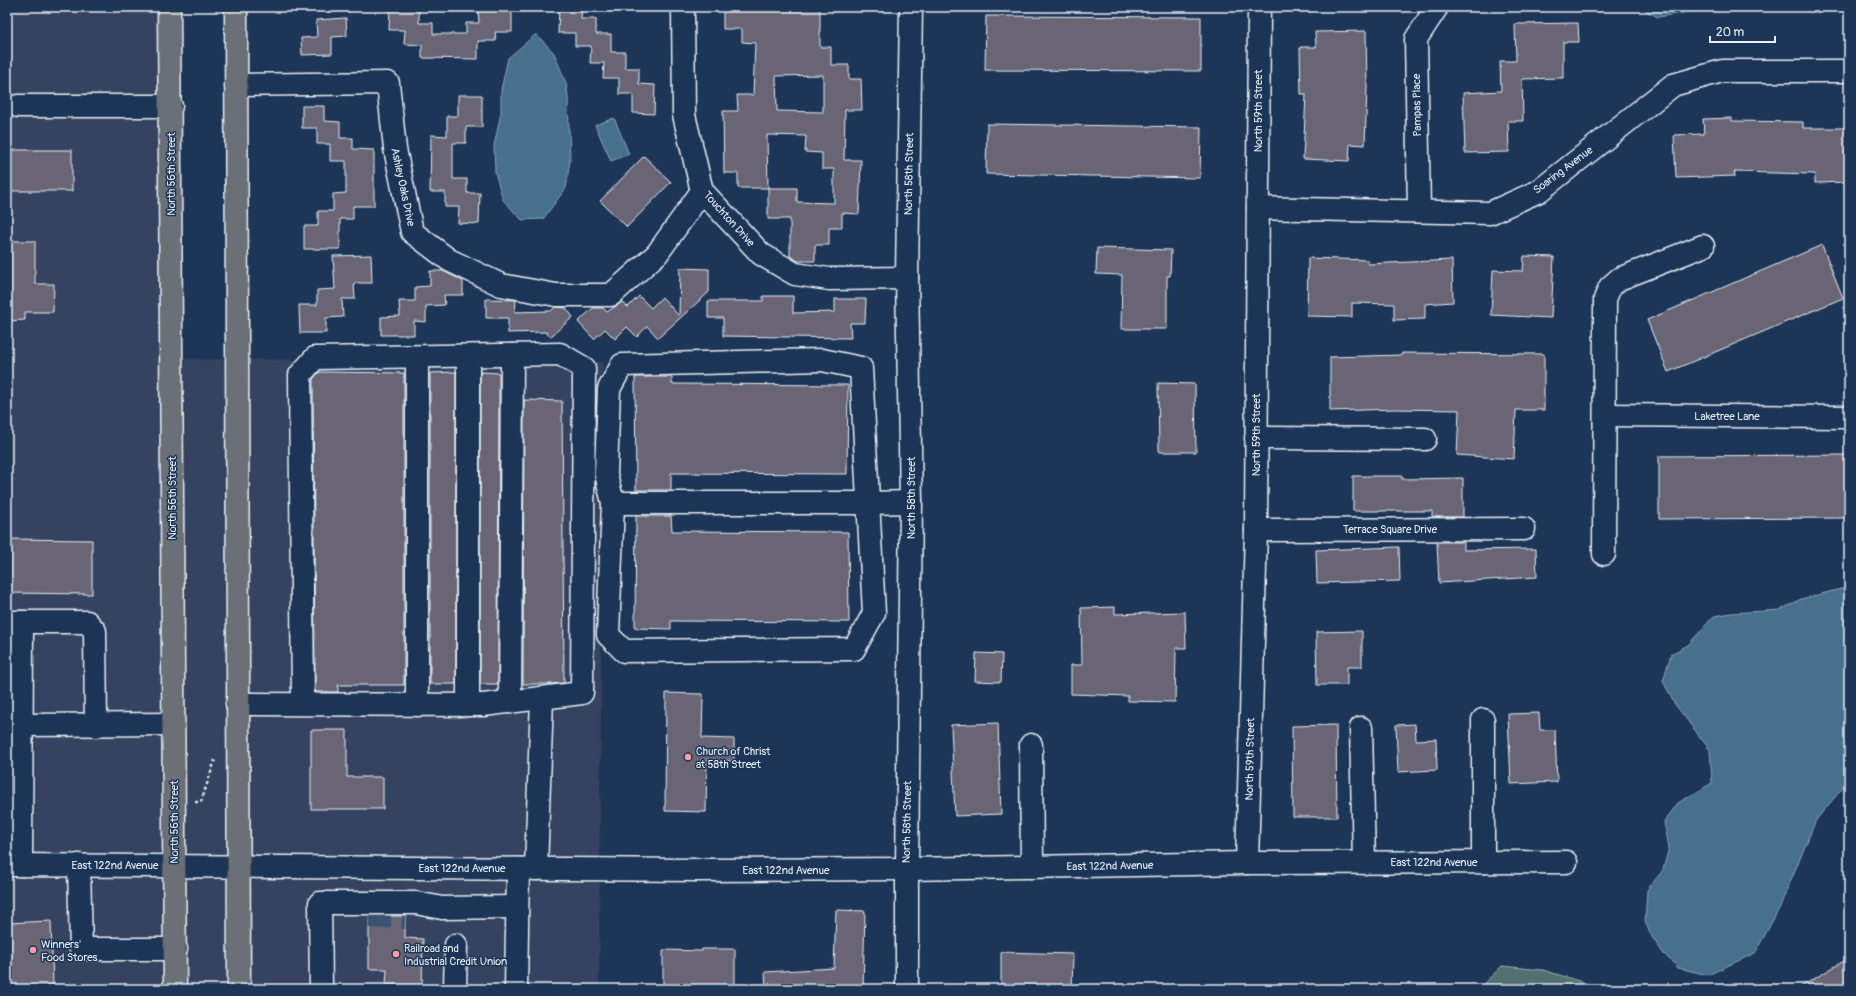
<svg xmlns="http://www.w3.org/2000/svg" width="1856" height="996" font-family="Pangolin,sans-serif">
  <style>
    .built { fill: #344360 }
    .green { fill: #526f6e; stroke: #9db0b3 }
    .water { fill: #46708d; stroke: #87a4b8 }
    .building { fill: #696575; stroke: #e8f1f8; fill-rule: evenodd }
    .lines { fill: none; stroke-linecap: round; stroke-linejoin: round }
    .minor-tunnel { stroke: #3b516f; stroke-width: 22; stroke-dasharray: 22 11; stroke-linecap: butt }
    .minor-casing { stroke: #e8f1f8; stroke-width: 25 }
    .major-casing { stroke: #e8f1f8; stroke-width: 25 }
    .path { stroke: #e8f1f8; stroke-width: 2.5; stroke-dasharray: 3 3; stroke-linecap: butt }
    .minor { stroke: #1d3557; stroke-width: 22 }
    .major { stroke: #6a7074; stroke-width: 22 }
    .poi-dot { fill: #ff9aa2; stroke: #1d3557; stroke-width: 1.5 }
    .labels { text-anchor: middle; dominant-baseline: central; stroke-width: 3; stroke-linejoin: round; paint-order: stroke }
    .street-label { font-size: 11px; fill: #e8f1f8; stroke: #1d3557 }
    .poi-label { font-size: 11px; fill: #e8f1f8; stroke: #1d3557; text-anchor: start }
  </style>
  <rect width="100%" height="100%" fill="#1d3557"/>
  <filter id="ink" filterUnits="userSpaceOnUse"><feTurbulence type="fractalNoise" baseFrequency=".025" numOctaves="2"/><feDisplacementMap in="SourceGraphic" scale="8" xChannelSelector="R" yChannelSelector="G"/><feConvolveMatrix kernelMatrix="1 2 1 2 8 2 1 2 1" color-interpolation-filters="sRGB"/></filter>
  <g filter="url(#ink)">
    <path class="built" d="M7,7H164L166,359L603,362L599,989H7Z"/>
    <path class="green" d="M1502,966L1543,970L1605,989H1478Z"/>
    <g class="water">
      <path d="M1643,7H1718L1658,17L1646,11Z"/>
      <path d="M535,35H537L554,53L566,83L568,97L570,160L566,188L543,219L522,220L503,200L495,172L494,146L501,113V90L508,58Z"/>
      <path d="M614,118L629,154L611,161L595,125Z"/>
      <path d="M1849,587V780L1816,820L1779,909L1755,953L1708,975L1678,968L1663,953L1652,937L1645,922L1647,890L1663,870L1669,847L1664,822L1678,803L1712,783L1710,750L1674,703L1663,681L1671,654L1688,645L1714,616L1731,613L1780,610L1801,599Z"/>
    </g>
    <g class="building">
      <path d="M496,7H512V32H495L496,41H478V59L422,58V45L404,44L405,30H389L390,8L419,9V23H433V34H466V23H479L478,9H496Z"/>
      <path d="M559,7H582L581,19H596V34H611V52H625V68H639V84L655,85L654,114L633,113V94H619V78H603L604,63H590L591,46H575V33H558Z"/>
      <path d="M723,7H820V47H831V65H849V79H861L862,110H845L844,160H861L859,214L842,213V228H829V245H815V261H798L790,256V219H768V188H797V202L834,203V169H822V153L805,152L806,136L767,135L768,188H738V173H724L723,111H738L737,95H753L755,43L742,42V29H723ZM823,75V112L777,111L776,76Z"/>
      <path d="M986,16L1201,17V71L985,70Z"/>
      <path d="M346,18L347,36L332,37V54L302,55L301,38L317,37L316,20Z"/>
      <path d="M1578,23L1579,42H1563V78L1522,79L1523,121H1508L1509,152L1465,153L1463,93L1501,91L1500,61H1516L1515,24Z"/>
      <path d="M1366,31L1367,87L1365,145L1350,144L1349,161L1303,159L1306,94H1301L1300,47H1316L1315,32Z"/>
      <path d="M458,95H482V127H466V143H453V179H467V193H480L479,224L458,223L459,207H445V192H430L431,135L447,136V116H458Z"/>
      <path d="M302,106H324V121L340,122V138H353V149L374,150V206H353V219H340V249H304V226H318V211H333V194L346,193V161H330V144H317V128H302Z"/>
      <path d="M1732,118V121L1803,122V128H1849V182L1815,183V174L1734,172L1735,176L1676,178L1674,135L1704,134L1703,119Z"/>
      <path d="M987,124L1201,127L1200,178L986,174Z"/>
      <rect x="7" y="150" width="65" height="41"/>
      <path d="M644,156L671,182L627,227L600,201Z"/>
      <path d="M7,241H35V284H54L53,312H25V320L7,321Z"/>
      <path d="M1822,245L1843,298L1668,372L1647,320Z"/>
      <path d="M1097,248L1171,250L1170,276H1167V329H1121L1122,275L1096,274Z"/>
      <path d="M371,255L372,283H354L355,299H342L343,317L326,318V333H300L299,305H317V290L335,289L333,256Z"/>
      <path d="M1524,256L1554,257L1551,318L1491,315L1493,270L1523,271Z"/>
      <path d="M1308,258L1368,260V264L1452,260L1453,302L1425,304V319L1394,320V304L1352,303V317L1307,316Z"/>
      <path d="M680,268L709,269V292L658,338L647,326L637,337L627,327L615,339L605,329L594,339L578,322L593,308H603L607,312L622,302L628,307L639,296L651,308L662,297L679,316Z"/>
      <path d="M430,271H443L463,281V295H444L445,305L426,306V322L414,321V335H381V317L400,316L399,301H415V287L430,286Z"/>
      <path d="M763,296H793V313L835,312V299H866L865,323H850L851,338L723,336V318H708V301H763Z"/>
      <path d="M486,299L516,300L515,312L551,311L555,307L566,308L573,317L550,337L546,332L508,333V318H486Z"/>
      <path d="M1402,353L1544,354V410H1516L1514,459L1457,455L1459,410L1395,409L1330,411V357L1402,355Z"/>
      <path d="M319,372L404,373V685H338V692H315L313,379Z"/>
      <path d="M456,372V684H430V373Z"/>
      <path d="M480,372L499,373L498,684H480Z"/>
      <path d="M635,377H672V384L848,385L847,474L671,473V490H636Z"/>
      <path d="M1158,383L1195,384L1196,452H1159Z"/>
      <path d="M524,400L562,401L564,683L549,684H523Z"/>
      <path d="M1849,455V518L1659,519V456Z"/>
      <path d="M1353,476H1402V479L1463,478V517H1432V511H1353Z"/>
      <path d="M636,516H671L672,531L848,532L849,622L671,621V629L635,628Z"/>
      <path d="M7,539L92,540V594L7,593Z"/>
      <path d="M1437,542H1464V550L1536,549L1537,577L1439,583Z"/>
      <path d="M1399,547L1400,581L1317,583L1316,550Z"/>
      <path d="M1115,607V614L1185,612L1186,648H1176L1175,702L1128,701V696L1071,694V665H1082L1081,608Z"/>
      <path d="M1362,631V667H1347V685H1317L1316,632Z"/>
      <path d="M976,653L1002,654L1001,682L975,681Z"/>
      <path d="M666,693L703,694L702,738L734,739V761L707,760L706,812L665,811Z"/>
      <path d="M1539,713L1540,730H1555L1557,782L1511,784L1508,714Z"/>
      <path d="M998,723L1001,814L955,816L951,725Z"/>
      <path d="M1415,724L1416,740L1436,739L1437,770L1398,772L1396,725Z"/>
      <path d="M1336,725L1337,817H1293L1292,726Z"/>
      <path d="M311,730H347V777H383V809H311Z"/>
      <path d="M836,910L865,911L863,989H766L765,972L834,968Z"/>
      <path d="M369,916H405V938L423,939L422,985H386L387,969H369Z"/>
      <path d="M51,921L53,986L37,987V989H7V923Z"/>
      <path d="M702,949H735V987L663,989V950L702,951Z"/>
      <path d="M1001,952L1073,954L1072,989H1001Z"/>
      <path d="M1849,958V989H1797Z"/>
    </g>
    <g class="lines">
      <path class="minor-tunnel" d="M369,917L405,918"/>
      <defs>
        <g id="minor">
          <path d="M683,7L684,115L702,191L761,254L795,274L829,279L907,278"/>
          <path d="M236,85L388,83L395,149L412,232L449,260L501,285L556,295H611L657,254L702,191"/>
          <path d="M18,106H171"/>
          <path d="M1258,208L1490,213L1539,191L1673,85L1722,71H1849"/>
          <path d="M1419,210L1416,39L1437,7"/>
          <path d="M468,356V705"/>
          <path d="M822,360L861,368L874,613L854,649L624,651L608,635L613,503L606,474L609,389L622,365Z"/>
          <path d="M1605,415L1849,417"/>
          <path d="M1256,438L1425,439"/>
          <path d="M613,503H868L911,502"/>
          <path d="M1256,530L1524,529"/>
          <path d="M1604,554L1605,299L1610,287L1619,279L1703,246"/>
          <path d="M7,622H87L95,631L96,726"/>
          <path d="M510,702L512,355"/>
          <path d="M237,704L483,705L582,693L584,368L560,354L315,358L300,375L303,704"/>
          <path d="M417,705V357"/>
          <path d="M1483,720V862"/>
          <path d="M22,725L173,724"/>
          <path d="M1361,728L1364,863"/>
          <path d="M1031,745L1032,867"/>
          <path d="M1247,863L1256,530L1259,7"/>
          <path d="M7,865L696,870L907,869L1247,863L1566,862"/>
          <path d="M21,865L22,622"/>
          <path d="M79,865L81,949H176"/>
          <path d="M536,869L542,698"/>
          <path d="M321,989L320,903H416L442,908L517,907"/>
          <path d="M455,989L456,945"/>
          <path d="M516,989L518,869"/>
          <path d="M907,989V869L911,502L907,278L911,7"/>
        </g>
        <g id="major">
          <path d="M169,7L175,989"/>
          <path d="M236,7L239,989"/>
        </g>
      </defs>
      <use href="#minor" class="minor-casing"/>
      <use href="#major" class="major-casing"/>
      <path class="path" d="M195,802H201L215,760"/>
      <use href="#minor" class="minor"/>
      <use href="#major" class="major"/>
    </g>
  </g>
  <g class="poi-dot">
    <circle cx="688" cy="757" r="4"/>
    <circle cx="33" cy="950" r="4"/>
    <circle cx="396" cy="954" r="4"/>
  </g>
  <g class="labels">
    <g class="street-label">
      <text transform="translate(1417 105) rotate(-91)">Pampas Place</text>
      <text transform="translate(1258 111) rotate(-90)">North 59th Street</text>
      <text transform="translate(1563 170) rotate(-37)">Soaring Avenue</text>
      <text transform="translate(171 174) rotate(-90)">North 56th Street</text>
      <text transform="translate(909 174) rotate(-89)">North 58th Street</text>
      <text transform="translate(403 187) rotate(78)">Ashley Oaks Drive</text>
      <text transform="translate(729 219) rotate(48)">Touchton Drive</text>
      <text x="1727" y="416">Laketree Lane</text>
      <text transform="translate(1256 435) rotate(-90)">North 59th Street</text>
      <text transform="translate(172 498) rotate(-90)">North 56th Street</text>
      <text transform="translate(911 498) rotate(-90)">North 58th Street</text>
      <text x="1390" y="529">Terrace Square Drive</text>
      <text transform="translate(1250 759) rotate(-89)">North 59th Street</text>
      <text transform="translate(174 822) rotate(-90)">North 56th Street</text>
      <text transform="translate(907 822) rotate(-89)">North 58th Street</text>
      <text x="1434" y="862">East 122nd Avenue</text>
      <text x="115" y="865">East 122nd Avenue</text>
      <text transform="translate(1110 866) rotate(-1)">East 122nd Avenue</text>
      <text x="462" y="868">East 122nd Avenue</text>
      <text x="786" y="870">East 122nd Avenue</text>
    </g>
    <g class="poi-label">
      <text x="696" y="751">Church of Christ<tspan x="696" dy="13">at 58th Street</tspan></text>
      <text x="41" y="944">Winners'<tspan x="41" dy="13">Food Stores</tspan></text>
      <text x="404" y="948">Railroad and<tspan x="404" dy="13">Industrial Credit Union</tspan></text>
    </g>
  </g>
  <rect width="1856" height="996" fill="none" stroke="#1d3557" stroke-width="24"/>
  <rect x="12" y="12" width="1832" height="972" fill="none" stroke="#e8f1f8" stroke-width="1.5" filter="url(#ink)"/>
  <path d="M1710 36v6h65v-6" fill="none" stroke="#e8f1f8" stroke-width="2"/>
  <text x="1716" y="36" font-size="12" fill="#e8f1f8" stroke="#1d3557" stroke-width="3" paint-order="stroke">20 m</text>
</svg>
